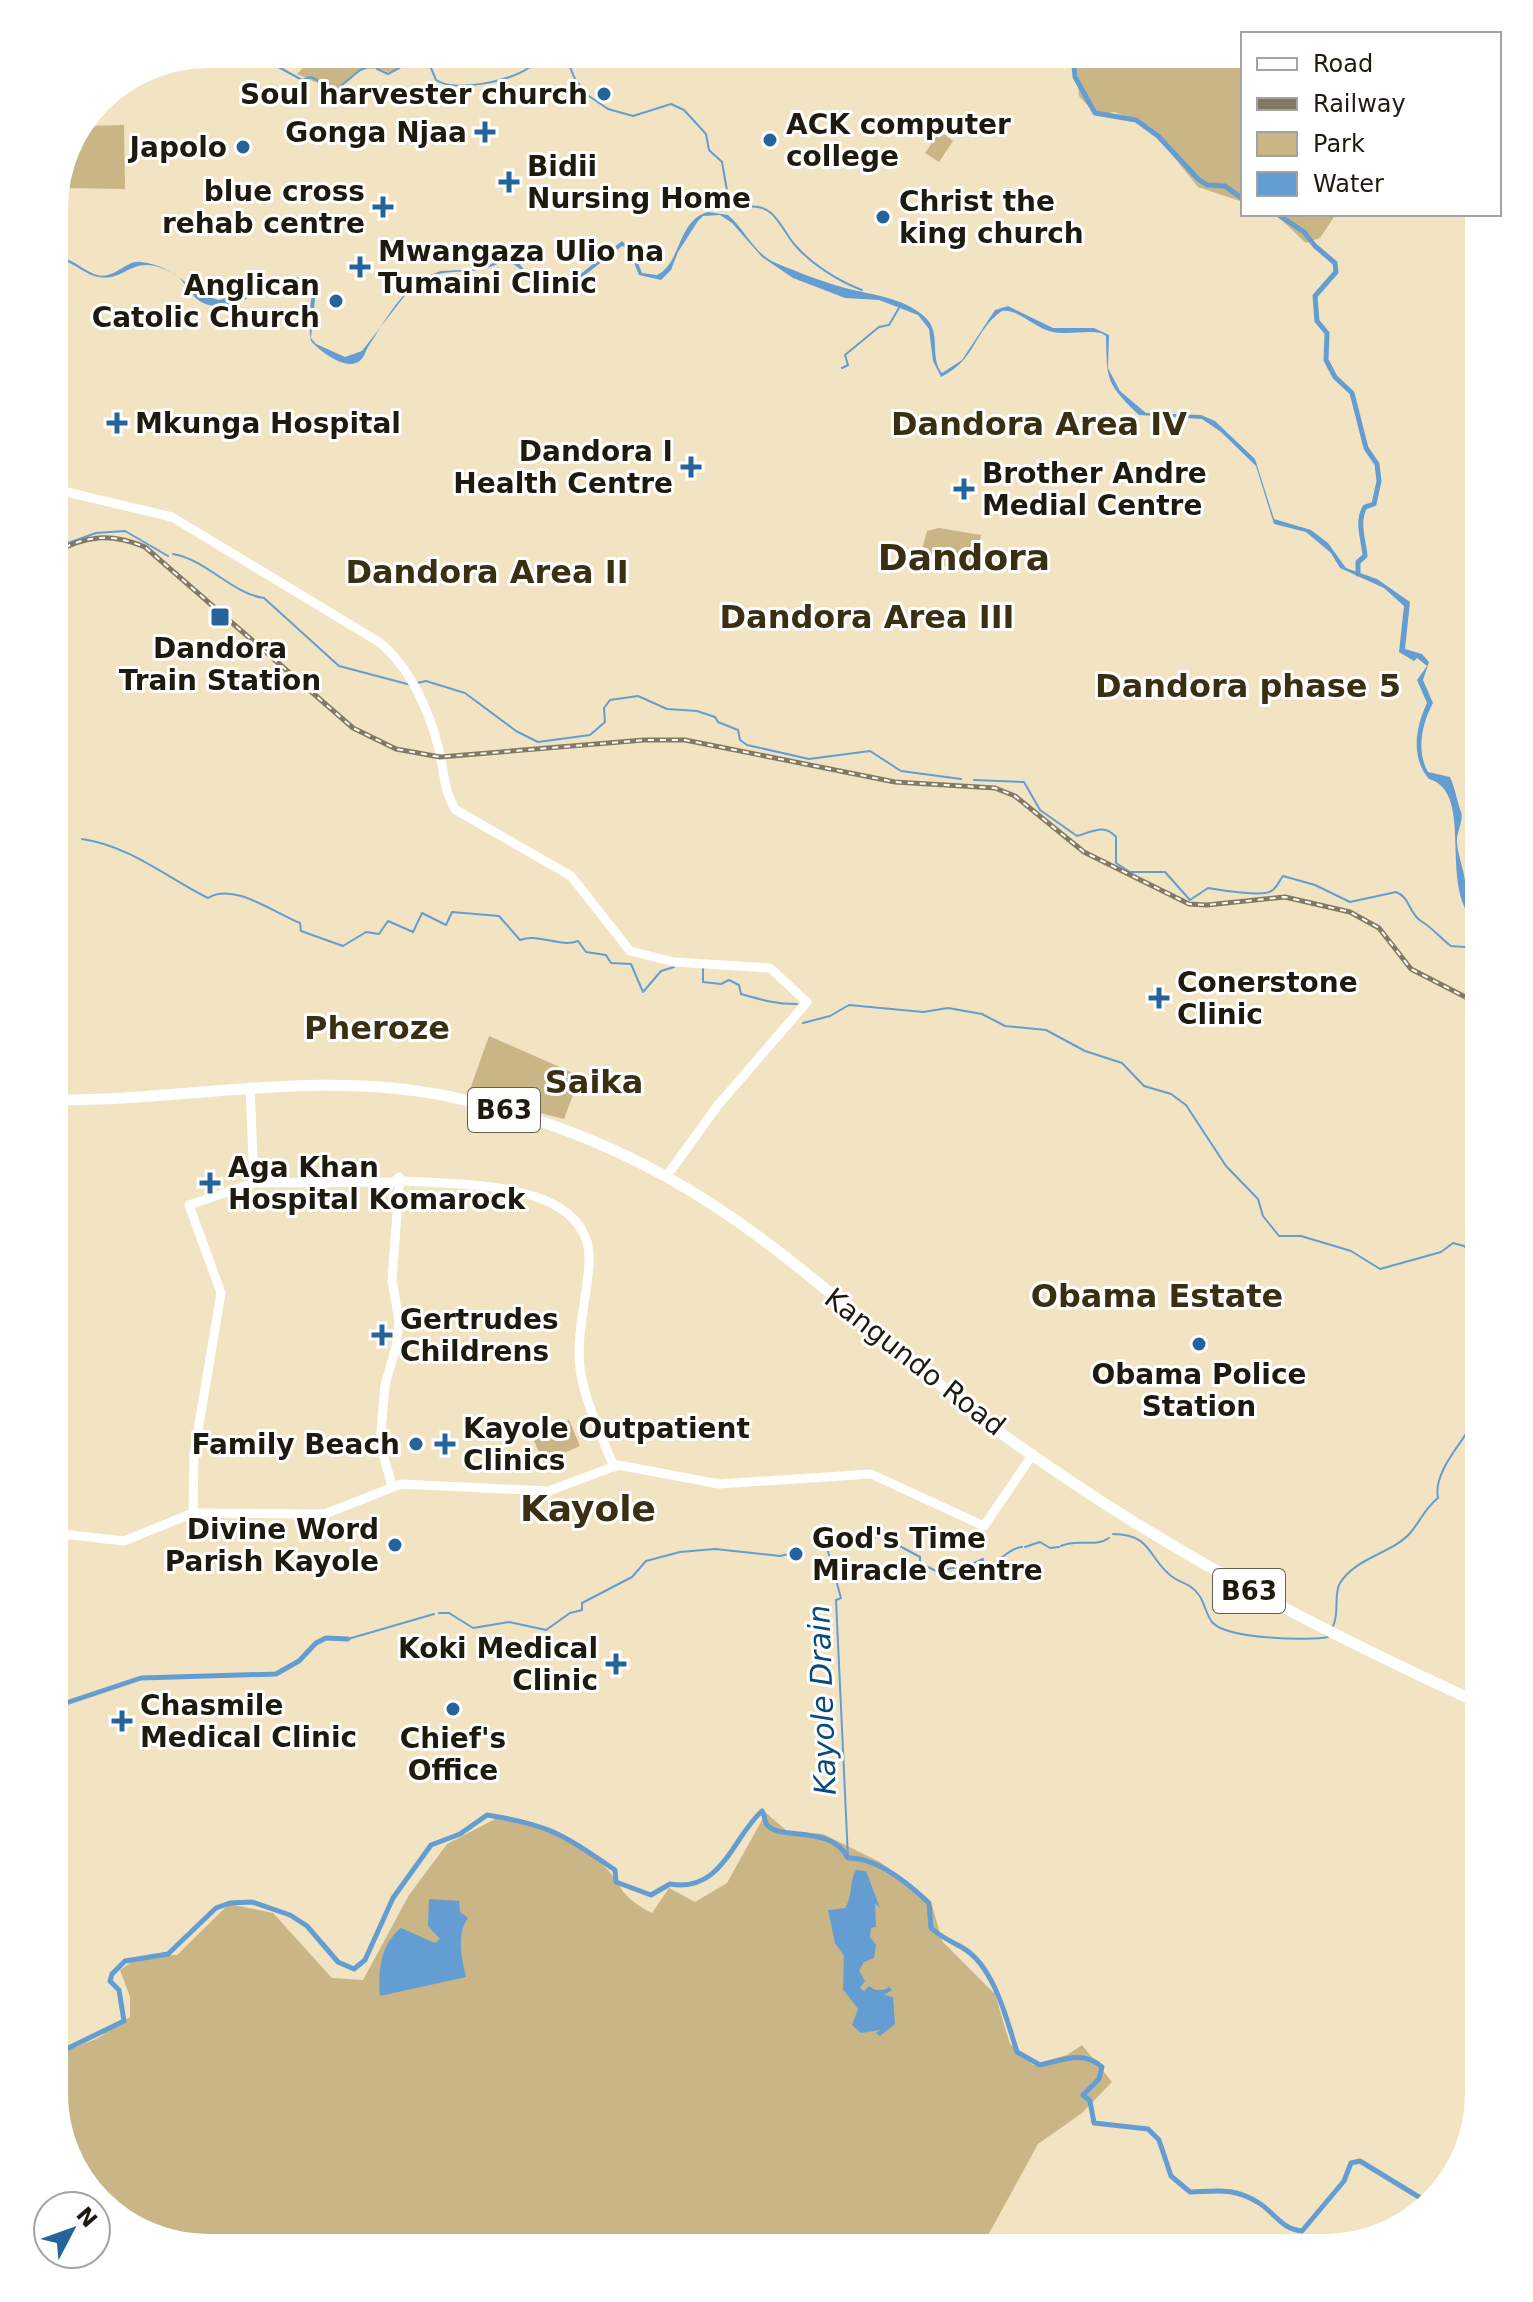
<svg xmlns="http://www.w3.org/2000/svg" width="1533" height="2302" font-family="'DejaVu Sans',sans-serif">
  <style>
    .green { fill: #c9b586 }
    .water { fill: #649dd2 }
    .lines { fill: none; stroke-linecap: round; stroke-linejoin: round }
    .stream { stroke: #649dd2; stroke-width: 2 }
    .river { stroke: #649dd2; stroke-width: 5 }
    .major { stroke: #fff; stroke-width: 9 }
    .highway { stroke: #fff; stroke-width: 11 }
    .rail-casing { stroke: #837963; stroke-width: 5 }
    .rail { stroke: #fff; stroke-width: 2; stroke-dasharray: 6; stroke-linecap: butt }
    .poi-dot { fill: #24649a; stroke: #fff; stroke-width: 3 }
    .labels { text-anchor: middle; dominant-baseline: central; stroke-width: 6; stroke-linejoin: round; paint-order: stroke }
    .shield { fill: #fff; stroke: #625f56; stroke-width: 2 }
    .shield-label { font-size: 26px; font-weight: bold; fill: #1f1a0e }
    .poi-label { font-size: 28px; font-weight: bold; fill: #1f1a0e; stroke: #fff; text-anchor: start }
    .street-label { font-size: 28px; fill: #1f1a0e; stroke: #fff }
    .water-label { font-size: 30px; font-style: italic; fill: #074b7c; stroke: #fff }
    .quarter-label { font-size: 32px; font-weight: bold; fill: #3a2f12; stroke: #fff }
    .district-label { font-size: 36px; font-weight: bold; fill: #3a2f12; stroke: #fff }
  </style>
  <rect width="100%" height="100%" fill="#f2e4c2"/>
  <g class="green">
    <path d="M316,54H417L424,58L388,72C359,63 359,74 336,91L297,74Z"/>
    <path d="M1076,54H1216L1243,68V202L1198,187L1149,126L1115,112L1096,115L1079,96Z"/>
    <path d="M124,125L125,189L64,188V176L87,126Z"/>
    <path d="M940,131L953,141L939,162L925,153Z"/>
    <path d="M1275,214H1336L1320,238L1306,243Z"/>
    <path d="M939,528L981,535L974,573L919,560L927,531Z"/>
    <path d="M489,1036L580,1076L564,1119L468,1095Z"/>
    <path d="M569,1420L580,1446L543,1462L532,1436Z"/>
    <path d="M766,1813L787,1831L823,1834L880,1862L908,1883L932,1905L942,1941L995,1994L1010,2044L1033,2065L1067,2055L1082,2045L1112,2082L1082,2113L1038,2144L981,2248H198L130,2227L74,2171L54,2094V2056L98,2038L130,2017V1997L120,1970L140,1956L177,1955L229,1904L273,1913L332,1978L363,1980L409,1895L447,1844L499,1817C537,1828 570,1835 600,1862C624,1884 616,1895 652,1913L669,1888L695,1902L727,1883Z"/>
  </g>
  <g class="water">
    <path d="M708,212L728,215C745,229 754,254 776,263C797,272 823,282 845,288C872,295 903,297 925,317C942,332 929,358 942,373L962,360L995,310L1008,306L1053,328H1094L1109,335L1108,368L1120,391L1146,413L1201,415L1215,421L1255,459L1274,519L1311,530L1328,543L1346,568L1377,579L1410,602L1405,649L1422,654L1429,662L1423,680L1433,703C1422,723 1416,751 1428,772L1450,777C1455,788 1457,801 1461,812C1464,821 1456,832 1457,843C1458,858 1468,879 1465,893L1479,926C1435,892 1477,793 1429,779C1410,757 1416,726 1427,703L1417,680L1427,666L1417,658L1414,661L1399,652L1404,606L1384,588L1340,568L1331,553L1306,532L1274,524L1256,466L1221,432L1202,419L1139,415C1106,383 1107,381 1106,336L1101,333C1084,330 1066,336 1049,331C1033,326 1018,309 1002,311C973,331 977,359 941,377L933,361L929,329L918,315L879,300L845,298L793,278L762,257L732,223L720,215L703,216L698,221L678,252L671,270L661,280L639,275L628,248L622,246L562,293C537,296 525,265 504,260C476,279 449,265 422,280C399,293 382,326 368,347C365,352 364,359 358,362C344,370 320,351 311,341L308,317L313,290C282,261 246,315 209,305C189,300 189,283 174,274C132,250 128,282 99,277C83,275 71,258 54,260V257C68,255 81,269 94,274C114,282 124,260 141,262C177,266 188,292 219,300L297,277L316,289L311,338L316,344L345,357L362,351L417,280L441,271L482,269L511,253L529,276L558,292L622,241L634,253L642,273L657,275C682,263 677,220 708,212Z"/>
    <path d="M856,1870L866,1871L880,1908L875,1903L876,1927L871,1928L870,1937L876,1945L874,1958L864,1962L859,1971L865,1981L860,1988L864,1991L869,1986C875,1991 882,1992 889,1987L892,1990L884,1995L893,1997L895,2024L880,2036L876,2033L881,2030L861,2033L852,2025L858,2009L843,1989L844,1956L835,1943L828,1910L845,1908C853,1896 849,1882 856,1870Z"/>
    <path d="M429,1899L459,1901L460,1912L468,1918C456,1934 462,1959 466,1977L380,1996C378,1971 380,1945 401,1928L435,1943L440,1939L428,1926Z"/>
  </g>
  <g class="lines">
    <g class="stream">
      <path d="M255,54L302,80L311,77L336,90L360,70L374,64L380,65L377,69L388,74L410,62L423,60L431,68L436,80C456,93 510,81 530,67C535,63 538,58 544,54"/>
      <path d="M565,54L574,77L586,94L608,109L633,116L671,104L684,110L706,134L709,150L722,162L729,202C743,210 759,202 771,213C780,221 786,234 794,244C811,264 838,281 862,290"/>
      <path d="M842,368L848,365L845,355L879,327L889,325L899,308"/>
      <path d="M54,548L96,533L125,531L168,556"/>
      <path d="M173,554C207,560 231,593 264,598L339,666L411,685"/>
      <path d="M417,683L426,681L465,693L516,731L538,742L590,735L605,722L604,708L610,700L638,696L667,709L697,711L715,717L718,722L738,730L740,740L747,745L809,759L870,751L901,771L961,779"/>
      <path d="M974,780L1024,782L1040,810L1077,836C1092,832 1104,823 1116,837V863L1130,872H1165L1190,900L1208,888C1219,890 1264,897 1271,891C1277,888 1279,881 1283,876L1315,885L1350,902L1396,892C1410,897 1409,914 1421,921C1435,930 1439,937 1451,946L1479,948"/>
      <path d="M82,839C130,846 166,877 208,898C233,882 273,912 300,923L301,931L343,946L366,932L379,934L388,921L413,932L422,913L446,925L452,912L499,916L520,940C540,933 560,948 578,941L586,952L606,955L611,963L631,964L643,992L661,971L674,967"/>
      <path d="M703,967V982L721,984L729,980L739,985L741,994C762,1000 775,1004 797,1004"/>
      <path d="M803,1023L830,1016L849,1005L923,1012L948,1008L982,1014L1005,1026L1046,1030L1085,1051L1122,1063L1144,1086L1171,1094L1186,1105L1226,1166L1258,1199L1263,1216L1279,1236H1301L1351,1251L1380,1269L1441,1252L1453,1243L1464,1246L1479,1261"/>
      <path d="M1113,1534C1154,1534 1148,1561 1174,1578C1184,1584 1192,1585 1199,1595C1205,1603 1206,1616 1213,1623C1228,1639 1310,1641 1328,1637"/>
      <path d="M1061,1546C1077,1538 1095,1548 1109,1538"/>
      <path d="M1025,1547L1040,1542L1050,1548L1059,1547"/>
      <path d="M967,1566L983,1559L982,1570C996,1565 1009,1548 1022,1547"/>
      <path d="M439,1613H449L473,1628L509,1622L546,1630L570,1613L582,1610V1603L632,1577L646,1561L680,1552L715,1549L780,1556L797,1552"/>
      <path d="M1333,1626C1340,1612 1333,1595 1340,1583C1356,1557 1394,1553 1411,1532C1421,1520 1425,1508 1438,1498C1433,1472 1461,1445 1472,1424L1474,1428L1479,1427"/>
      <path d="M348,1639L434,1614"/>
      <path d="M848,1858L836,1600L841,1598L827,1548L881,1536L920,1557V1563L936,1571L964,1566"/>
    </g>
    <g class="river">
      <path d="M1073,54L1075,77L1095,113L1136,120L1158,136L1198,179L1207,185L1225,186L1243,199"/>
      <path d="M1277,214L1304,232L1315,246L1335,263L1336,272L1315,296L1317,321L1327,333L1326,360L1335,377L1352,393L1366,448L1377,464L1379,481L1374,504L1365,507C1356,522 1364,541 1365,556L1358,562V574"/>
      <path d="M54,1707L141,1678L276,1674L299,1661L316,1643L326,1638L348,1639"/>
      <path d="M54,2055L124,2021L119,1990L110,1981L112,1974L125,1961L168,1954L216,1908L230,1903L252,1902L290,1915L307,1926L338,1962L354,1969L365,1960L393,1898L431,1845L460,1834L487,1815C551,1825 563,1835 615,1870L616,1882L651,1895L670,1884C722,1893 732,1838 762,1811C765,1815 764,1819 766,1823C775,1842 831,1823 848,1858C877,1857 908,1883 929,1903L931,1928C941,1937 952,1942 963,1948C994,1966 1007,2020 1017,2052L1040,2065C1063,2060 1083,2050 1102,2067L1099,2079L1083,2095L1090,2101L1094,2123L1148,2129L1159,2140L1171,2176L1190,2192C1217,2191 1234,2187 1259,2203C1275,2213 1281,2229 1302,2231L1344,2181L1351,2163L1360,2161L1427,2202"/>
    </g>
    <g class="major">
      <path d="M54,489L172,517L379,642C410,667 430,712 439,750C444,770 444,793 456,810L571,876L630,951L674,962L770,968L807,1002L718,1105L666,1177"/>
      <path d="M250,1087L254,1183"/>
      <path d="M392,1486L380,1443L385,1385L396,1347L399,1321L392,1280L399,1186"/>
      <path d="M193,1513L194,1454L221,1293L189,1205L254,1183L394,1182L399,1177L403,1181C460,1185 594,1179 589,1264C587,1297 576,1334 580,1368C585,1403 601,1434 614,1467"/>
      <path d="M54,1533L124,1541L193,1513L325,1514L401,1484L549,1491L618,1465L719,1484L871,1474L984,1526L1033,1454"/>
    </g>
    <path class="highway" d="M54,1100C186,1101 316,1069 447,1096C523,1112 597,1138 665,1176C787,1243 886,1347 997,1430C1150,1542 1307,1624 1479,1703"/>
    <defs>
      <path id="rail" d="M54,553C86,535 111,533 145,547L353,728L396,749L440,757L644,740H685L895,782L995,788L1015,796L1084,852L1189,904L1207,905L1285,897L1350,912L1379,928L1411,969L1479,1004"/>
    </defs>
    <use href="#rail" class="rail-casing"/>
    <use href="#rail" class="rail"/>
  </g>
  <g class="poi-dot">
    <circle cx="604" cy="94" r="8"/>
    <path d="M481 120h8v8h8v8h-8v8h-8v-8h-8v-8h8z"/>
    <circle cx="770" cy="140" r="8"/>
    <circle cx="243" cy="147" r="8"/>
    <path d="M505 170h8v8h8v8h-8v8h-8v-8h-8v-8h8z"/>
    <path d="M379 195h8v8h8v8h-8v8h-8v-8h-8v-8h8z"/>
    <circle cx="883" cy="217" r="8"/>
    <path d="M356 255h8v8h8v8h-8v8h-8v-8h-8v-8h8z"/>
    <circle cx="336" cy="301" r="8"/>
    <path d="M113 411h8v8h8v8h-8v8h-8v-8h-8v-8h8z"/>
    <path d="M687 455h8v8h8v8h-8v8h-8v-8h-8v-8h8z"/>
    <path d="M960 477h8v8h8v8h-8v8h-8v-8h-8v-8h8z"/>
    <rect x="210" y="607" width="20" height="20" rx="4"/>
    <path d="M1155 986h8v8h8v8h-8v8h-8v-8h-8v-8h8z"/>
    <path d="M206 1171h8v8h8v8h-8v8h-8v-8h-8v-8h8z"/>
    <path d="M378 1323h8v8h8v8h-8v8h-8v-8h-8v-8h8z"/>
    <circle cx="1199" cy="1344" r="8"/>
    <circle cx="416" cy="1444" r="8"/>
    <path d="M441 1432h8v8h8v8h-8v8h-8v-8h-8v-8h8z"/>
    <circle cx="395" cy="1545" r="8"/>
    <circle cx="796" cy="1554" r="8"/>
    <path d="M612 1652h8v8h8v8h-8v8h-8v-8h-8v-8h8z"/>
    <circle cx="453" cy="1709" r="8"/>
    <path d="M118 1709h8v8h8v8h-8v8h-8v-8h-8v-8h8z"/>
  </g>
  <g class="labels">
    <g class="shield">
      <rect x="468" y="1088" width="72" height="44" rx="6"/>
      <rect x="1213" y="1569" width="72" height="44" rx="6"/>
    </g>
    <g class="shield-label">
      <text x="504" y="1110">B63</text>
      <text x="1249" y="1591">B63</text>
    </g>
    <g class="poi-label">
      <text x="588" y="94" text-anchor="end">Soul harvester church</text>
      <text x="786" y="124">ACK computer<tspan x="786" dy="32">college</tspan></text>
      <text x="467" y="132" text-anchor="end">Gonga Njaa</text>
      <text x="227" y="147" text-anchor="end">Japolo</text>
      <text x="527" y="166">Bidii<tspan x="527" dy="32">Nursing Home</tspan></text>
      <text x="365" y="191" text-anchor="end">blue cross<tspan x="365" dy="32">rehab centre</tspan></text>
      <text x="899" y="201">Christ the<tspan x="899" dy="32">king church</tspan></text>
      <text x="378" y="251">Mwangaza Ulio na<tspan x="378" dy="32">Tumaini Clinic</tspan></text>
      <text x="320" y="285" text-anchor="end">Anglican<tspan x="320" dy="32">Catolic Church</tspan></text>
      <text x="135" y="423">Mkunga Hospital</text>
      <text x="673" y="451" text-anchor="end">Dandora I<tspan x="673" dy="32">Health Centre</tspan></text>
      <text x="982" y="473">Brother Andre<tspan x="982" dy="32">Medial Centre</tspan></text>
      <text x="220" y="648" text-anchor="middle">Dandora<tspan x="220" dy="32">Train Station</tspan></text>
      <text x="1177" y="982">Conerstone<tspan x="1177" dy="32">Clinic</tspan></text>
      <text x="228" y="1167">Aga Khan<tspan x="228" dy="32">Hospital Komarock</tspan></text>
      <text x="400" y="1319">Gertrudes<tspan x="400" dy="32">Childrens</tspan></text>
      <text x="1199" y="1374" text-anchor="middle">Obama Police<tspan x="1199" dy="32">Station</tspan></text>
      <text x="463" y="1428">Kayole Outpatient<tspan x="463" dy="32">Clinics</tspan></text>
      <text x="400" y="1444" text-anchor="end">Family Beach</text>
      <text x="379" y="1529" text-anchor="end">Divine Word<tspan x="379" dy="32">Parish Kayole</tspan></text>
      <text x="812" y="1538">God's Time<tspan x="812" dy="32">Miracle Centre</tspan></text>
      <text x="598" y="1648" text-anchor="end">Koki Medical<tspan x="598" dy="32">Clinic</tspan></text>
      <text x="140" y="1705">Chasmile<tspan x="140" dy="32">Medical Clinic</tspan></text>
      <text x="453" y="1738" text-anchor="middle">Chief's<tspan x="453" dy="32">Office</tspan></text>
    </g>
    <g class="street-label">
      <text transform="translate(915 1362) rotate(38)">Kangundo Road</text>
    </g>
    <g class="water-label">
      <text transform="translate(822 1700) rotate(-92)">Kayole Drain</text>
    </g>
    <g class="quarter-label">
      <text x="1039" y="424">Dandora Area IV</text>
      <text x="487" y="572">Dandora Area II</text>
      <text x="867" y="617">Dandora Area III</text>
      <text x="1248" y="686">Dandora phase 5</text>
      <text x="377" y="1028">Pheroze</text>
      <text x="594" y="1082">Saika</text>
      <text x="1157" y="1296">Obama Estate</text>
    </g>
    <g class="district-label">
      <text x="964" y="557">Dandora</text>
      <text x="588" y="1508">Kayole</text>
    </g>
  </g>
  <path d="M0 0H1533V2302H0ZM208 68H1325A140 140 0 0 1 1465 208V2094A140 140 0 0 1 1325 2234H208A140 140 0 0 1 68 2094V208A140 140 0 0 1 208 68Z" fill="#fff" fill-rule="evenodd"/>
  <rect x="1241" y="32" width="260" height="184" fill="#ffffff" stroke="#a5a39f" stroke-width="2"/>
  <rect x="1257" y="58" width="40" height="12" fill="#ffffff" stroke="#a5a39f" stroke-width="2"/>
  <text x="1313" y="72" font-size="24" fill="#1f1a0e">Road</text>
  <rect x="1257" y="98" width="40" height="12" fill="#837963" stroke="#a5a39f" stroke-width="2"/>
  <text x="1313" y="112" font-size="24" fill="#1f1a0e">Railway</text>
  <rect x="1257" y="132" width="40" height="24" fill="#c9b586" stroke="#a5a39f" stroke-width="2"/>
  <text x="1313" y="152" font-size="24" fill="#1f1a0e">Park</text>
  <rect x="1257" y="172" width="40" height="24" fill="#649dd2" stroke="#a5a39f" stroke-width="2"/>
  <text x="1313" y="192" font-size="24" fill="#1f1a0e">Water</text>
  <g transform="translate(72 2230) rotate(49)"><circle r="38" fill="#ffffff" stroke="#a5a39f" stroke-width="2"/>
  <path d="M0-6L14 30L0 20L-14 30Z" fill="#24649a"/>
  <text y="-12" font-size="22" font-weight="bold" text-anchor="middle" fill="#1f1a0e">N</text>
  </g>
</svg>
